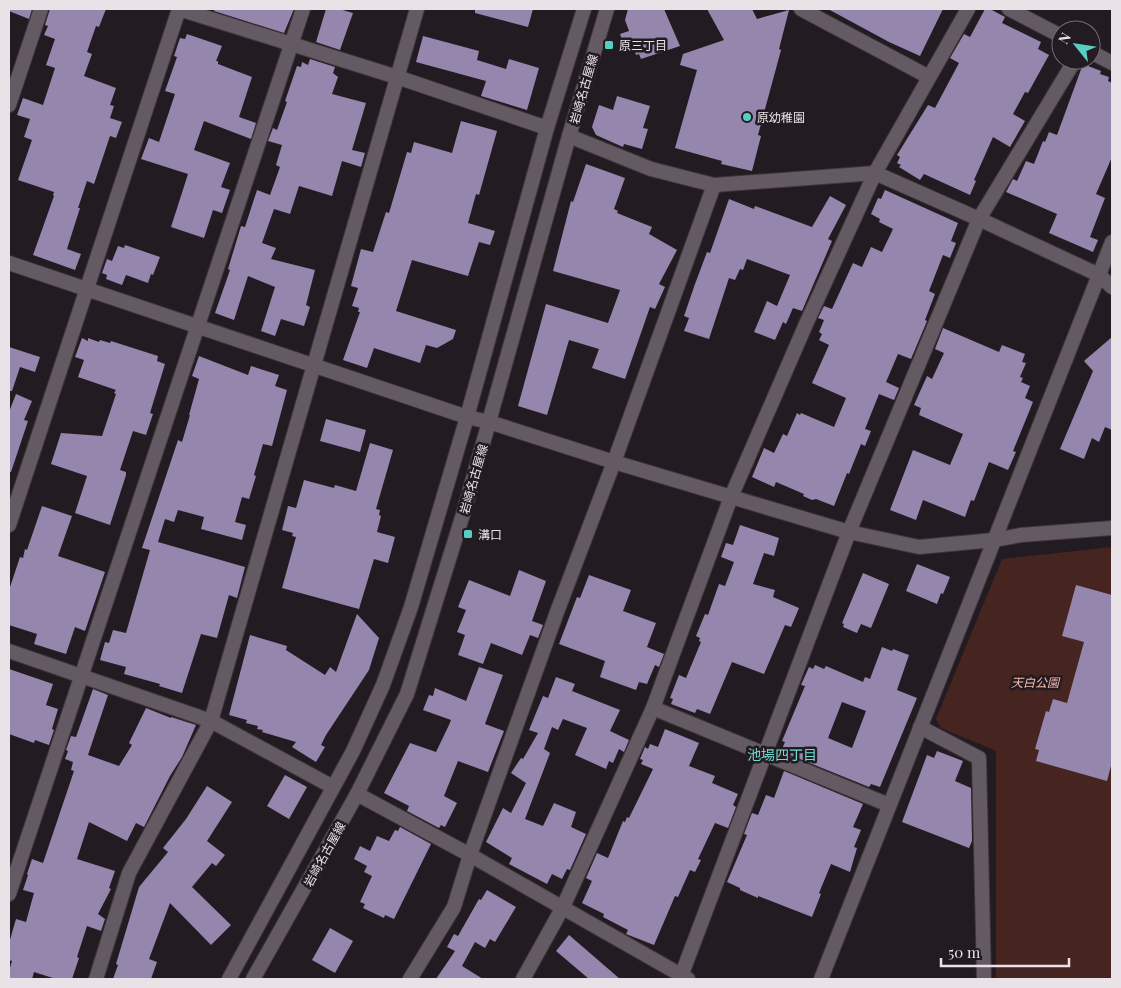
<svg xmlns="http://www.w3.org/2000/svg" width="1121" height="988" font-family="'Playfair Display','Noto Sans JP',serif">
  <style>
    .green { fill: #462520 }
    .building { fill: #9586ae; fill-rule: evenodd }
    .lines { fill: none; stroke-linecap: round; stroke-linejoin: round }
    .minor-casing { stroke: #3d373c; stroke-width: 16 }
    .tertiary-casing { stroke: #3d373c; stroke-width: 16 }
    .secondary-casing { stroke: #3d373c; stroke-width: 16 }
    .minor { stroke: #645a63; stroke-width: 14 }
    .tertiary { stroke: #645a63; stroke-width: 14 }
    .secondary { stroke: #645a63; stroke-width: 14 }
    .poi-dot { fill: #57cec2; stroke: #231b22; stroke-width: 2 }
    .labels { text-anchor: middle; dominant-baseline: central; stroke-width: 5; stroke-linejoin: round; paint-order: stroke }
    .poi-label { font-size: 12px; fill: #e9e3e7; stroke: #231b22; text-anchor: start }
    .street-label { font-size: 12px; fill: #e9e3e7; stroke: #231b22 }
    .park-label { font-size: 12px; font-style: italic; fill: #f5b8ae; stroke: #231b22 }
    .neighbourhood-label { font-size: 14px; fill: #71dace; stroke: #231b22 }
  </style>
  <rect width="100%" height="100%" fill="#231b22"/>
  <path class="green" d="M1112,547V979H996V751L941,728L936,719L1002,559Z"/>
  <g class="building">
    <path d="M9,9H32L29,19L9,11Z"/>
    <path d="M50,9H106L99,27L96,26L87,52L92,54L84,76L116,88L110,105L114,106L110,118L122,122L116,138L110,136L94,184L87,181L78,208H80L67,249L81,254L75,270L33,255L54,196L53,195L54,192L18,180L32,140L24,137L30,119L17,115L23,98L43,105L55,68L46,65L55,39L44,35L48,26L45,25Z"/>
    <path d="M215,9H294L284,33L214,11Z"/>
    <path d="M326,9H339L353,13L340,50L316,42Z"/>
    <path d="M475,9H533L528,27L475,13Z"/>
    <path d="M628,9H664L680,46L641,59L639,54L636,55L633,45L625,48L620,34L629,31L625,20Z"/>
    <path d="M707,9H752L757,19L789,10L779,49L781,50L758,135L761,136L752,171L721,164L722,161L675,148L697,70L680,65L683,54L724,40Z"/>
    <path d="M828,9H943L920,56L889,42Z"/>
    <path d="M985,9H990L1005,17L1002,23L1041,42L1038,49L1049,55L1028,93L1025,92L1013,114L1025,121L1010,147L993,137L974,180L976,181L970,195L924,174L920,180L899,167L901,165L897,163L900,157L897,155L928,105L935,108L959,63L950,58L964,34L970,37Z"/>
    <path d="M187,34L222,46L216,61H218V64L252,77L239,117L256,123L251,139L204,121L194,150L230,163L221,187L230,190L222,213L213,210L204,238L171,227L188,174L141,159L149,138L159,142L175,94L165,91L177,57L174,56L180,38L185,39Z"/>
    <path d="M423,36L479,51L477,60L506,69L509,59L539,68L527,110L481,96L486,81L416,62Z"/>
    <path d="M310,59L335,67L333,73L338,77L332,94L366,103L352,150L365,153L361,167L342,161L332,196L299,186L290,214L274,209L262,243L276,248L271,259L315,270L306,305L310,307L304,326L281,319L275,336L261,331L275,287L248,276L234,320L215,313L230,270L228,269L241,226L245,227L257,190L270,195L280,167L276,165L282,145L268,141L273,128L277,130L287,102L285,101L297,66L301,67L302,62L308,65Z"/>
    <path d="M1083,64L1101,71L1100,74L1109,77L1108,81L1112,83V157L1096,194L1105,198L1090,237L1098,240L1093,252L1049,233L1057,214L1006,192L1013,179L1017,181L1026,161L1034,164L1043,141L1045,142L1049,132L1057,135Z"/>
    <path d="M617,96L650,106L643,128L648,129L642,149L624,144L623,147L596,135L592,127L599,105L613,110Z"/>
    <path d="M461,121L497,131L479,195L476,194L468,223L495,231L490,245L479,242L468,276L412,260L396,311L456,330L453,339L437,348L426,345L420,363L374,348L367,368L343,360L360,312H358L359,308L352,306L358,288L351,286L361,249L373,252L386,212L389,213L407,152L411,153L414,142L452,153Z"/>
    <path d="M586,164L625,178L614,209L618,211L617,213L652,227L649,234L677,250L659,284L665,287L655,309L650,307L625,379L592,368L599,349L569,340L547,415L518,406L546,304L608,323L620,290L553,271L571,201L573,202Z"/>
    <path d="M885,190L958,223L951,241L956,243L950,258L943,255L929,291L935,294L925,320L927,321L911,359L898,354L886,382L899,388L894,400L879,394L865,429L871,431L865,446L861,444L849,474L847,473L834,506L816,499L812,500L803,496L804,494L776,482L774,487L752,477L764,448L774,453L783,434L787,436L797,413L800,415L801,413L834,427L846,398L812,383L829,345L819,340L822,334L819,332L824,320L818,318L824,306L832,309L853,263L862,267L871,247L882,252L893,229L879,222L880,219L871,214L878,198L881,199Z"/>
    <path d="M830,196L846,205L828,239L832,241L802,311L793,308L786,324L783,322L775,340L754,332L767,301L777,306L790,275L747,259L743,270L740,269L735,280L729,278L709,339L684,331L689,318L684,316L695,284L707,252L710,253L729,199L754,209L755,206L812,227Z"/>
    <path d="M125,245L160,257L153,275L151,274L148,283L126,275L122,285L106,279L107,275L102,273L107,259L112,261L118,246L124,248Z"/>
    <path d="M943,328L999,352L1002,345L1025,354L1022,362L1026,363L1020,377L1023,378L1021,382L1030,386L1025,398L1033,402L1013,451L1016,452L1008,470L989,462L974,501L971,500L965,517L923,500L916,520L890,510L913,450L950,465L963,434L919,415L921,408L914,405L927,376L932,379L944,353L935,349Z"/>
    <path d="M1112,337V430L1105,427L1099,442L1092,438L1084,459L1060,449L1093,371L1084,361Z"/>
    <path d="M82,338L88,341V338L99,342L100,340L110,343L111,341L158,356L157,361L165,364L150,413L153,414L146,435L133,431L120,470L126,472V475L110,525L75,513L87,476L51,464L61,433L102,436L116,394L114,393L116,390L78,377L84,360L75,357Z"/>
    <path d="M9,347L40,357L35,372L20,367L12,391H9Z"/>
    <path d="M199,356L248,375L251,366L279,375L275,386L287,390L272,446L263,444L254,475L256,476L249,499L242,497L235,522L246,525L242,540L201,529L204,517L178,510L174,522L165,519L158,542L245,567L237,598L229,595L217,638L201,634L182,693L159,686L160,684L124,674L126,667L100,660L105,642L109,643L113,630L126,633L150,550L142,548L178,440L182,442L190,415H189L199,379L192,376Z"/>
    <path d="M16,394L32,401L24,420L28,421L11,472H9V412Z"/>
    <path d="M326,419L366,430L360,452L320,441Z"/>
    <path d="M370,443L393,450L376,509L380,510L379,515L381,516L377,532L395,537L388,563L374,559L359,609L282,588L296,537L292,536L293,533L282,530L288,506L296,508L304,480L334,488L335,485L356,491Z"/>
    <path d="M42,506L72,516L58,556L105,572L85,631L75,627L66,654L34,644L37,634L9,625V590L20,557L23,558L25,549L27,550Z"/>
    <path d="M740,525L779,538L774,556L764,553L753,584L775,590L773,597L799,608L791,627L785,625L764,674L732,662L710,714L697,709L695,713L671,704L673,699L670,698L679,675L686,678L701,642L699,641L700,638L696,636L705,614L708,615L719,584L725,586L734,562L721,557L726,543L733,545Z"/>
    <path d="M917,564L950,577L943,594L941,593L937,604L906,591Z"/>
    <path d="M519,570L546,581L532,621L543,625L538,638L530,635L522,655L491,643L483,664L458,655L465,635L457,632L466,610L458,607L469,580L510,596Z"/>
    <path d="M863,573L889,584L871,628L861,624L857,633L843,627L844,624L842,623Z"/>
    <path d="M589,575L631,590L623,611L656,623L647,647L664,654L659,667L655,665L647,684L639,682L636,690L600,677L605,661L559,644L577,597L580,598Z"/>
    <path d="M1076,585L1112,595V762L1107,781L1036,761L1039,750L1035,749L1046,711L1049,712L1053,699L1067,703L1084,642L1062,636Z"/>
    <path d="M357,614L379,638L369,670L326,735L321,745L325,747L316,762L292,747L296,742L262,732L263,730L257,729L258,726L246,723L247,720L229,715L250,635L287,646L286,650L325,675L330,667L336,672Z"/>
    <path d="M882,647L892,651L893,649L909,655L897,690L917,698L880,787L871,784L869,787L790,755L791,753L782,749L785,742L782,741L805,686L801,685L809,667L813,669L815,665L824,669L826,666L863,682L865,677L870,679ZM842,702L866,711L852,748L828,738Z"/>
    <path d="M479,667L503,675L485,724L504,731L488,772L458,761L444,796L457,803L445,827L441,825L439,828L407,811L409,806L384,793L410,743L436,752L449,725L451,720L423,710L429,695L433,696L435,688L466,701Z"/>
    <path d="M9,669L53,684L46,705L58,709L52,729L54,730L49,745L35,740L34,743L9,734Z"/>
    <path d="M556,677L575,684L572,691L620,710L610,731L629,740L624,752L619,749L613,763L609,761L606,769L575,755L587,728L563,719L558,730L552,727L544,749L550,753L525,819L543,826L554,803L576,812L571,827L586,834L570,870L567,869L562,879L552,874L547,884L509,864L512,858L486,842L503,808L511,813L526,783L511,773L521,758L523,759L538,733L529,730L543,696L548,698Z"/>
    <path d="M93,689L108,695L88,755L119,766L132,745L129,743L146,708L171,718V717L196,725L182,757L170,776L144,827L136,823L127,841L89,822L77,859L115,871L109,888L111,889L98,914L105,919L101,931L87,926L77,957L79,958L72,979H56L34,972L32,979H9V971L12,961L9,960V943L16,919L26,922L34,893L23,890L28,875L27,874L32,859L43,863L74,771L71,770L73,762L65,759L68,751L66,750L71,736L76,737Z"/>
    <path d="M665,729L699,743L689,766L715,776L712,783L738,794L733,805L736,807L728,828L715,823L698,859L701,860L695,872L690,870L678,897L675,896L654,945L626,934L628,930L603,917L604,914L582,903L592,881L586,878L597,853L608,858L623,821L625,822L627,817L629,818L653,769L641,764L643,760L640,759L645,747L648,749L650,744L658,747Z"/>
    <path d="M937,751L963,761L955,781L971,788L972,841L969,848L902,822L927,755L934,758Z"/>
    <path d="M784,771L863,804L853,827L861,830L854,847L857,848L850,872L831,864L819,893L821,894L812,917L758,896V898L740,890V888L727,882L747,835L744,834L752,813L758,815L766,795L774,798Z"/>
    <path d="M285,775L307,787L289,819L267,806Z"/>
    <path d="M207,786L232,802L207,841L225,855L216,866L212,863L192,887L231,925L211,945L170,903L149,959L157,962L151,979H113L118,965L116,964L139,887L168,852L163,848L186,819Z"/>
    <path d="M400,827L431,844L394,919L385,915L384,918L363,908L365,904L360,902L372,876L364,872L367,866L354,859L360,846L370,851L377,836L389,841L395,830L398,831Z"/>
    <path d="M487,890L516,907L495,942L490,939L485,948L475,942L462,966L483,979H436L455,951L447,947L454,934L458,936L479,899L481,900Z"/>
    <path d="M330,928L353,941L335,973L312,960Z"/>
    <path d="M569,935L620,979H589L556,951Z"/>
  </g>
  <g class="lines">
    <defs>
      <g id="minor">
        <path d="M179,9L397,77L547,128"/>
        <path d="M801,9L929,77"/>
        <path d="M1009,9L1061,36"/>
        <path d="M1091,52L1112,63"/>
        <path d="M9,105L41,9"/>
        <path d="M569,136L651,169L714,185L875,173L979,219L1099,275L1112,287"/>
        <path d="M9,525L179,9"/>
        <path d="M994,540L1021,535L1112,528"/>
        <path d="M9,651L211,721L333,787"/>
        <path d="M653,708L889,805"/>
        <path d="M920,727L979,758L984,979"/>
        <path d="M357,794L470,855L688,979"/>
        <path d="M9,894L303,9"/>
        <path d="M96,979L129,873L211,721L417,9"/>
        <path d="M410,979L454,907L470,855L557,612L614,462L714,185"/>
        <path d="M523,979L563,907L653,708L731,497L806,324L875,173L968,9"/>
        <path d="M680,979L849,532L979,219L1075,60"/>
      </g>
      <g id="tertiary">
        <path d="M9,263L467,417L489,422L614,462L849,532L919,547L994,540"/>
        <path d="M821,979L1112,242"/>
      </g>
      <g id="secondary">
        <path d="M229,979L353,751L383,685L411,607L467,417L547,128L584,9"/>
        <path d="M253,979L357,794L407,694L464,511L569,136L607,9"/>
      </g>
    </defs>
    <use href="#minor" class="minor-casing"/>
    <use href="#tertiary" class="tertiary-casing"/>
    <use href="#secondary" class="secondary-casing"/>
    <use href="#minor" class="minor"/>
    <use href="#tertiary" class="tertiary"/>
    <use href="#secondary" class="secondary"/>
  </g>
  <g class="poi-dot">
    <rect x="604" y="40" width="10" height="10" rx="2.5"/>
    <circle cx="747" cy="117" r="5"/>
    <rect x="463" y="529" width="10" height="10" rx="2.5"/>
  </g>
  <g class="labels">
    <g class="poi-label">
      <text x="619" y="45">原三丁目</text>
      <text x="757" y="117">原幼稚園</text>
      <text x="478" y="534">溝口</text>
    </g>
    <g class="street-label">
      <text transform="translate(583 89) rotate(-74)">岩崎名古屋線</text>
      <text transform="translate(473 479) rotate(-74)">岩崎名古屋線</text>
      <text transform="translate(324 854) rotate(-61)">岩崎名古屋線</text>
    </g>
    <g class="park-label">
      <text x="1035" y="682">天白公園</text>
    </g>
    <g class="neighbourhood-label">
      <text x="782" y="754">池場四丁目</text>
    </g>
  </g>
  <rect width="1121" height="988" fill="none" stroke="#e9e3e7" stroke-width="20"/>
  <g transform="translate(1076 45) rotate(300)"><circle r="24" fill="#231b22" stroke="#726b71"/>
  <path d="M0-4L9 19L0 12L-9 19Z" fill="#57cec2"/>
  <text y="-8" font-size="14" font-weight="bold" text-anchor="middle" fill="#e9e3e7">N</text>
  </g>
  <path d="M941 958v8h128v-8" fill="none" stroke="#e9e3e7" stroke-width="2.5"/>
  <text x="948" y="958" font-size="15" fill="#e9e3e7" stroke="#231b22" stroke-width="4" paint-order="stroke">50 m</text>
</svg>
